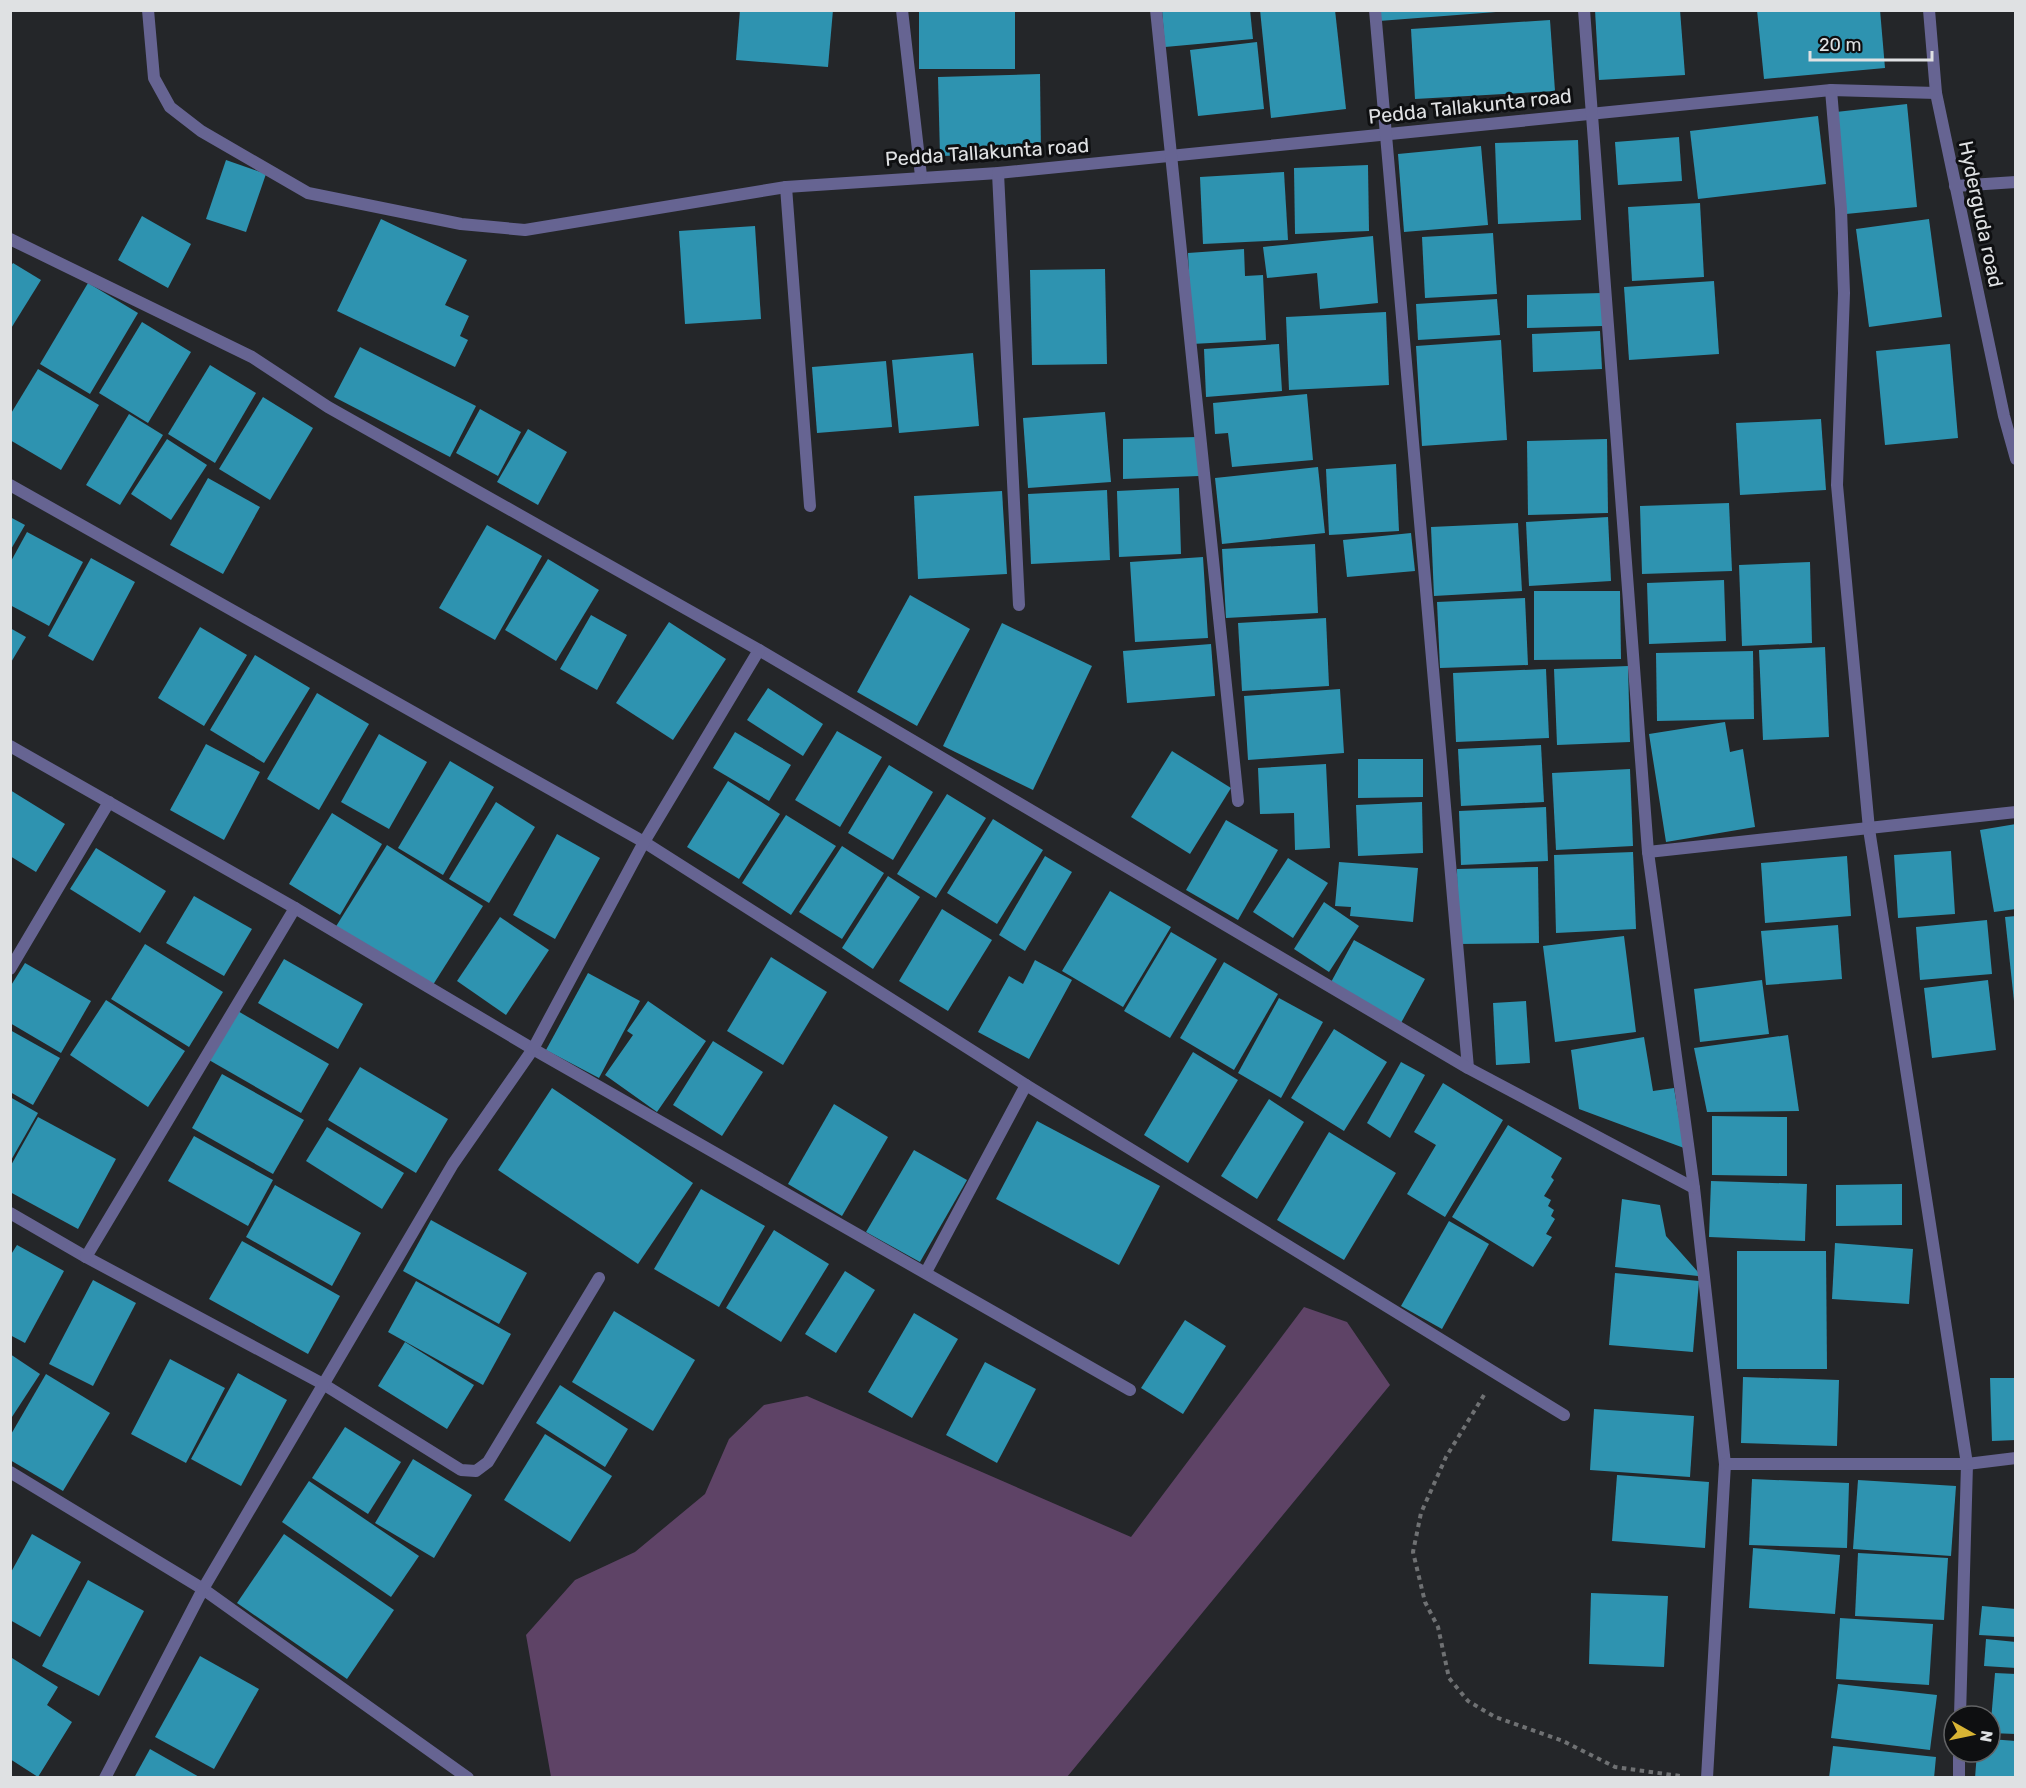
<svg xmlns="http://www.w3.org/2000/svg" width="2026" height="1788" font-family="Rubik,sans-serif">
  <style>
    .green { fill: #5e4366 }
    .building { fill: #2e93b0 }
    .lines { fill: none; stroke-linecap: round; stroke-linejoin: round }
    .path { stroke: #6f7173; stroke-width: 4; stroke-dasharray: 4.5 4.5; stroke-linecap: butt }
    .minor { stroke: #666492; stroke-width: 12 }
    .tertiary { stroke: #666492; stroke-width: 12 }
    .labels { text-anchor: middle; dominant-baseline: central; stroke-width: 6; stroke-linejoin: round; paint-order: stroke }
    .street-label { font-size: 20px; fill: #dfe1e3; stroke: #0e0f11 }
  </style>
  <rect width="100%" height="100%" fill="#242629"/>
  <path class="green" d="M1304,1307L1347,1322L1390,1385L1067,1777H551L526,1635L575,1580L635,1552L705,1494L729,1439L764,1405L807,1396L1131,1537Z"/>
  <g class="building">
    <path d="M740,10H833L828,67L736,60Z"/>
    <rect x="919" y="10" width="96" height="59"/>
    <path d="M1162,10H1250L1253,39L1165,47Z"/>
    <path d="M1260,10H1335L1346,109L1271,118Z"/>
    <path d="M1378,10H1496V12L1379,21Z"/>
    <path d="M1595,10H1680L1685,75L1599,80Z"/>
    <path d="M1757,10H1880L1885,68L1764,79Z"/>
    <path d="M1550,20L1555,91L1415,99L1411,29Z"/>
    <path d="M1257,42L1264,109L1198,116L1190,50Z"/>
    <path d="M1040,74L1041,153L940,156L938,77Z"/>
    <path d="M1907,104L1917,207L1846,214L1836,112Z"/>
    <path d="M1818,116L1826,184L1698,199L1690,131Z"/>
    <path d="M1679,137L1682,181L1618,185L1615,142Z"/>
    <path d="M1578,140L1581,220L1498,224L1495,143Z"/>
    <path d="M1481,146L1488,225L1404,232L1398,154Z"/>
    <path d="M226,160L266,174L246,232L206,219Z"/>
    <path d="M1368,165L1369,231L1295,234L1294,168Z"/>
    <path d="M1284,172L1288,240L1203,244L1200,177Z"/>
    <path d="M1700,203L1704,277L1632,281L1628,207Z"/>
    <path d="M142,216L191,244L168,288L118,260Z"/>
    <path d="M381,219L467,260L445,305L469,316L460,336L468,340L455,367L337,311Z"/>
    <path d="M1929,219L1942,317L1869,327L1856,229Z"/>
    <path d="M755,226L761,319L685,324L679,231Z"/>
    <path d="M1493,233L1497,294L1425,298L1422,237Z"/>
    <path d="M1373,236L1378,303L1320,309L1317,273L1267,278L1263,247Z"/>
    <path d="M1244,249L1245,276L1263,275L1266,340L1192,344L1188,253Z"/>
    <path d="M13,263L41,280L10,330V267Z"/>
    <path d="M1105,269L1107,364L1032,365L1030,270Z"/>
    <path d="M1714,281L1719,354L1629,360L1624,287Z"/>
    <path d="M88,283L138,313L90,394L40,364Z"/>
    <path d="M1602,293L1603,326L1527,328V295Z"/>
    <path d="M1497,299L1500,335L1418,340L1416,304Z"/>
    <path d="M1386,312L1389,385L1289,390L1286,317Z"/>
    <path d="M142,322L191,352L148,423L99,393Z"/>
    <path d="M1600,331L1602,369L1533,372L1532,334Z"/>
    <path d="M1501,340L1507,440L1422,446L1416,346Z"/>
    <path d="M1279,344L1282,391L1206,397L1204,349Z"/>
    <path d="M1950,344L1958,438L1885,445L1876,351Z"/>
    <path d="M360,347L476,406L450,457L334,397Z"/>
    <path d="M973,353L979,426L899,433L892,360Z"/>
    <path d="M886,361L892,427L817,433L812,367Z"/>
    <path d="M210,365L256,393L215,463L168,434Z"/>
    <path d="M38,369L99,405L61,470L10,440V415Z"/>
    <path d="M1307,394L1313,460L1232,467L1228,433L1215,434L1213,403Z"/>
    <path d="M263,397L313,428L270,500L219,469Z"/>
    <path d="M480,409L521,432L498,476L456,453Z"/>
    <path d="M1105,412L1111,482L1028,488L1023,418Z"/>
    <path d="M129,414L163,435L120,505L86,485Z"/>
    <path d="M1821,419L1826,490L1740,495L1736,423Z"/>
    <path d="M528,429L567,452L538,505L497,482Z"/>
    <path d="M1197,437L1199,476L1123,479V439Z"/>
    <path d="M167,439L207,465L171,520L131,494Z"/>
    <path d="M1607,439L1608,513L1528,515L1527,441Z"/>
    <path d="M1396,464L1399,531L1329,535L1326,469Z"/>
    <path d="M1318,467L1325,533L1222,544L1215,478Z"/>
    <path d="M208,478L260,507L223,574L170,545Z"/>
    <path d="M1179,488L1181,554L1119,557L1117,491Z"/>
    <path d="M1107,490L1110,560L1031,564L1028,494Z"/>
    <path d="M1002,491L1007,574L918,579L914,496Z"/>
    <path d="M1729,503L1732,571L1642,574L1640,506Z"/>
    <path d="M10,517L25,525L10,551Z"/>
    <path d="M1608,517L1611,581L1529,586L1526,522Z"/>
    <path d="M1518,523L1522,591L1434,596L1431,527Z"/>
    <path d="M487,525L542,556L495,640L439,608Z"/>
    <path d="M27,532L83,562L49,626L10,605V563Z"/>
    <path d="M1411,533L1415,571L1347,577L1343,540Z"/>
    <path d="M1315,544L1318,613L1226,618L1222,549Z"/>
    <path d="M1203,557L1208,638L1135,642L1130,562Z"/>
    <path d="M91,558L135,582L93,661L48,636Z"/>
    <path d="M548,559L599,590L556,661L505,630Z"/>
    <path d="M1810,562L1812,643L1742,646L1739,565Z"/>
    <path d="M1724,580L1726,641L1649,644L1647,583Z"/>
    <path d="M1534,591H1620L1621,659L1534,660Z"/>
    <path d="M910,595L970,629L917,726L857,692Z"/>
    <path d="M1525,598L1528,665L1440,668L1437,602Z"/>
    <path d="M591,615L627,635L597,690L560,669Z"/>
    <path d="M1326,618L1329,686L1242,691L1238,623Z"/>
    <path d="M669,622L726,659L673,740L616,703Z"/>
    <path d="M1002,623L1092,666L1033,790L943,746Z"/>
    <path d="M200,627L247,655L204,726L158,698Z"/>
    <path d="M10,628L26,637L10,664Z"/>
    <path d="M1211,644L1215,696L1127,703L1123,651Z"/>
    <path d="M1825,647L1829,737L1763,740L1759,650Z"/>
    <path d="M1753,651L1754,719L1657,721L1656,653Z"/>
    <path d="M255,655L310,688L264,763L210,730Z"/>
    <path d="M1628,666L1630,742L1557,745L1554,669Z"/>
    <path d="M1546,669L1549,738L1456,742L1453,673Z"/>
    <path d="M768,688L823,724L803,756L747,720Z"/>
    <path d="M1340,689L1344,753L1248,760L1244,696Z"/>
    <path d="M317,693L369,724L319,810L267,779Z"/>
    <path d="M1725,722L1730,752L1743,749L1755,827L1666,842L1649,734Z"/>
    <path d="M837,731L882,757L840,827L795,800Z"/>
    <path d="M735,732L791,765L769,801L713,768Z"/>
    <path d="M379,734L427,762L389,829L341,802Z"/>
    <path d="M206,744L260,772L224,840L170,810Z"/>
    <path d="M1541,745L1544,802L1461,806L1458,749Z"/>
    <path d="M1172,751L1231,788L1190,854L1131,817Z"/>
    <path d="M1358,759H1423V797L1358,798Z"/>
    <path d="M450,761L494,787L443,875L398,848Z"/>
    <path d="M1326,764L1330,848L1295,850L1294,813L1260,814L1258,768Z"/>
    <path d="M889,765L933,792L893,860L848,833Z"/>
    <path d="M1630,769L1633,846L1556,850L1552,773Z"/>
    <path d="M728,781L780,814L739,879L687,847Z"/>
    <path d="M10,790L65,824L36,872L10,856Z"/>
    <path d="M947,794L986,818L936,898L897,874Z"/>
    <path d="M496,802L535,827L489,903L449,879Z"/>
    <path d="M1422,802L1423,853L1358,856L1356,805Z"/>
    <path d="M1546,807L1548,861L1461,865L1459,811Z"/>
    <path d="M332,813L382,844L340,915L289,884Z"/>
    <path d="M786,815L836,846L791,915L742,883Z"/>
    <path d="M993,819L1043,850L997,924L947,893Z"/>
    <path d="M1226,820L1278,850L1238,920L1186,890Z"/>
    <path d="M2016,824V909L1994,912L1980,830Z"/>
    <path d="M557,834L600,858L555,939L513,915Z"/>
    <path d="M387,845L483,906L431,988L335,928Z"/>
    <path d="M842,846L884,873L842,939L799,912Z"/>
    <path d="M96,848L166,891L140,933L70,889Z"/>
    <path d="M1951,851L1955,914L1898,918L1894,855Z"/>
    <path d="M1633,852L1636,929L1556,933L1554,855Z"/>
    <path d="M1045,856L1072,872L1025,951L999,935Z"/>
    <path d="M1847,856L1851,916L1765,923L1761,863Z"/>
    <path d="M1288,858L1328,883L1293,938L1253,912Z"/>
    <path d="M1339,862L1418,868L1413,922L1350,916L1351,907L1335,906Z"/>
    <path d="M1538,867L1539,943L1458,944L1457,869Z"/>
    <path d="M888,876L920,897L873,969L842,948Z"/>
    <path d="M1110,891L1171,927L1123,1007L1062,971Z"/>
    <path d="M194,896L252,929L224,976L166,943Z"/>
    <path d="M1324,902L1359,926L1329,972L1294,949Z"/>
    <path d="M942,909L992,940L948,1011L899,981Z"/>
    <path d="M2016,916V1001H2014L2005,917Z"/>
    <path d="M500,917L549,950L506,1015L457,981Z"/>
    <path d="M1987,920L1992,974L1920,980L1916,927Z"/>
    <path d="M1838,925L1842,979L1766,985L1761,931Z"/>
    <path d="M1171,932L1217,959L1170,1038L1124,1011Z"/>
    <path d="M1624,936L1636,1032L1555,1042L1543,946Z"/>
    <path d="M1354,940L1425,979L1401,1023L1330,984Z"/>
    <path d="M145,944L223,992L189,1047L111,999Z"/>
    <path d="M771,957L827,992L783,1065L727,1031Z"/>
    <path d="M284,959L363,1004L338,1049L258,1003Z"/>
    <path d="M1035,960L1072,980L1029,1059L978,1032L1009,976L1023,984Z"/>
    <path d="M1224,962L1278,994L1234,1070L1180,1038Z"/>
    <path d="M25,963L91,1001L61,1053L10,1023V987Z"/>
    <path d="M588,973L640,1001L599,1078L546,1050Z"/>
    <path d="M1762,980L1769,1034L1700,1042L1694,989Z"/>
    <path d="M1988,980L1996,1050L1932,1058L1924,988Z"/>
    <path d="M1279,998L1323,1022L1281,1098L1238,1073Z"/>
    <path d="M106,1000L185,1051L148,1107L70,1055Z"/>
    <path d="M648,1001L706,1041L657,1112L605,1075L633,1035L627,1031Z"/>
    <path d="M1526,1001L1530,1063L1496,1065L1493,1003Z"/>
    <path d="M236,1010L329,1064L301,1113L209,1060Z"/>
    <path d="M1334,1029L1387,1062L1344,1131L1291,1098Z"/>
    <path d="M10,1030L60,1058L33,1105L10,1092Z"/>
    <path d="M1788,1035L1799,1111L1707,1112L1694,1048Z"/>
    <path d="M1644,1037L1653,1091L1674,1088L1684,1148L1579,1109L1571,1050Z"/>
    <path d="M713,1041L763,1072L722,1136L673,1105Z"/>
    <path d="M1193,1052L1238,1080L1188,1163L1144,1135Z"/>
    <path d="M1401,1062L1425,1075L1390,1138L1367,1123Z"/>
    <path d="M360,1067L448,1119L416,1173L328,1120Z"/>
    <path d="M222,1074L304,1120L273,1174L192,1128Z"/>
    <path d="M1443,1083L1503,1120L1445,1217L1407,1194L1436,1145L1414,1132Z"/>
    <path d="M552,1088L693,1183L638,1264L498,1170Z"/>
    <path d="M10,1097L38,1113L10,1162Z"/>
    <path d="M1269,1099L1304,1122L1257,1199L1221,1176Z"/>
    <path d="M834,1104L888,1137L842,1216L788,1184Z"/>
    <path d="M1712,1116L1787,1117V1176L1712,1175Z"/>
    <path d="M38,1117L116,1159L78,1229L10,1192V1167Z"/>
    <path d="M1037,1121L1160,1186L1119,1265L996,1199Z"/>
    <path d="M1508,1125L1562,1158L1551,1177L1554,1180L1544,1196L1551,1200L1548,1206L1554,1210L1551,1216L1555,1219L1546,1234L1552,1237L1533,1267L1452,1217Z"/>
    <path d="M327,1127L404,1173L382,1209L306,1161Z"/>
    <path d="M1329,1132L1396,1173L1344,1260L1277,1220Z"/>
    <path d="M194,1136L273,1180L248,1226L168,1181Z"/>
    <path d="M914,1150L967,1180L920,1262L866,1232Z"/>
    <path d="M1711,1181L1807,1184L1805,1241L1709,1237Z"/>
    <path d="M1902,1184V1225L1836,1226V1185Z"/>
    <path d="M275,1185L361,1233L332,1286L246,1237Z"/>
    <path d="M701,1189L765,1226L719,1307L654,1269Z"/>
    <path d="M1622,1199L1660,1205L1666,1236L1698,1272V1276L1615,1267Z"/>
    <path d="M431,1220L527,1273L499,1324L403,1271Z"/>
    <path d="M1449,1221L1489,1244L1442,1329L1401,1306Z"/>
    <path d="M774,1230L829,1264L781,1342L726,1308Z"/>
    <path d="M242,1241L340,1296L308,1354L209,1299Z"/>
    <path d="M1835,1243L1913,1249L1909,1304L1832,1299Z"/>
    <path d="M17,1245L64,1271L25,1343L10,1335V1256Z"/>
    <path d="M1737,1251H1826L1827,1369H1737Z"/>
    <path d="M845,1271L875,1290L836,1353L805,1334Z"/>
    <path d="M1615,1273L1699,1281L1693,1352L1609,1345Z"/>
    <path d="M93,1280L136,1303L93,1386L49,1364Z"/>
    <path d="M416,1281L511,1334L483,1385L388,1332Z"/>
    <path d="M614,1311L695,1360L653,1431L572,1382Z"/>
    <path d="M914,1313L958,1339L912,1418L868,1392Z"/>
    <path d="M1185,1320L1226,1346L1183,1414L1141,1388Z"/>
    <path d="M405,1342L474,1385L447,1429L378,1386Z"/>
    <path d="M10,1354L40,1374L10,1420Z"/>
    <path d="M170,1359L225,1388L186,1463L131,1434Z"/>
    <path d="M985,1362L1036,1389L997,1463L946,1435Z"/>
    <path d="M238,1373L287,1400L241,1486L191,1459Z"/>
    <path d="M46,1374L110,1413L63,1491L10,1460V1436Z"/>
    <path d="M1743,1377L1839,1380L1837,1446L1741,1443Z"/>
    <path d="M1990,1378H2016V1440L1992,1441Z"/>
    <path d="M560,1385L628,1429L605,1467L536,1423Z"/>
    <path d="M1594,1409L1694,1416L1690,1477L1590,1470Z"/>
    <path d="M345,1427L401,1462L368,1514L312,1478Z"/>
    <path d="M545,1434L612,1476L570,1542L504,1500Z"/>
    <path d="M413,1459L472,1495L434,1558L375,1523Z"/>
    <path d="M1617,1475L1709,1482L1705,1548L1612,1541Z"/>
    <path d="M1752,1479L1849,1483L1847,1548L1749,1545Z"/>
    <path d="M1858,1480L1956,1486L1951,1556L1853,1549Z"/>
    <path d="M309,1481L419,1556L391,1597L282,1522Z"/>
    <path d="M32,1534L81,1562L40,1637L10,1620V1574Z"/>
    <path d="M284,1534L394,1610L347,1679L237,1603Z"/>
    <path d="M1753,1548L1840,1555L1835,1614L1749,1608Z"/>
    <path d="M1858,1553L1948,1558L1944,1620L1855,1616Z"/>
    <path d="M88,1580L144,1611L99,1696L42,1666Z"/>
    <path d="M1591,1593L1668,1596L1664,1667L1589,1664Z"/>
    <path d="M1982,1606L2016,1609V1637L1979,1635Z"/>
    <path d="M1840,1618L1933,1624L1929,1685L1836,1679Z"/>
    <path d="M1986,1639L2016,1642V1668L1984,1666Z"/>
    <path d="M200,1656L259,1689L214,1769L155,1737Z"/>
    <path d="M12,1658L58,1687L47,1705L72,1722L38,1777L10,1759Z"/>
    <path d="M1995,1673L2016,1674V1734L1990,1733Z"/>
    <path d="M1838,1684L1937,1695L1930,1750L1831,1738Z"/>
    <path d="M1990,1739L2016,1741V1778H1975L1977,1752H1990Z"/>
    <path d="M1833,1746L1936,1757L1934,1778H1829Z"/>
    <path d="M150,1749L201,1778H134Z"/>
  </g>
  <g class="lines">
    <path class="path" d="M1484,1395L1446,1457L1421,1513L1413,1552L1425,1602L1438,1627L1449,1678L1468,1701L1495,1717L1563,1741L1615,1767L1680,1776"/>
    <g class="minor">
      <path d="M148,10L154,78L170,107L201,131L308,193L461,224L525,230L786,187L998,173L1831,90L1936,93"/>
      <path d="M902,10L921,176"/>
      <path d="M1156,10L1238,801"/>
      <path d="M1375,10L1468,1068"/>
      <path d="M1584,10L1648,852L1694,1188L1725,1464L1707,1778"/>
      <path d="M1831,90L1841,209L1844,293L1837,485L1869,829L1967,1464L1960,1716"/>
      <path d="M998,173L1019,605"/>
      <path d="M1955,186L2016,182"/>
      <path d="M786,187L810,506"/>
      <path d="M10,239L252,357L328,407L759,650L1468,1068L1694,1188"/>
      <path d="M10,485L644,842L1026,1085L1564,1415"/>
      <path d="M10,746L295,908L533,1049L1130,1390"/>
      <path d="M1648,852L2016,812"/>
      <path d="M10,969L109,802"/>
      <path d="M10,1213L86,1257L323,1384L461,1470L476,1471L488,1462L599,1278"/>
      <path d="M86,1257L295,908"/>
      <path d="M926,1272L1026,1085"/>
      <path d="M1725,1464H1967L2016,1458"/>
      <path d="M10,1472L203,1589L468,1778"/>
      <path d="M105,1778L203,1589L453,1164L533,1049L644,842L759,650"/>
      <path d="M1959,1778V1752"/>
    </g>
    <path class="tertiary" d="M1929,10L1936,93L2004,416L2016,459"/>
  </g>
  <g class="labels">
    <g class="street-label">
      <text transform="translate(1470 106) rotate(-6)">Pedda Tallakunta road</text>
      <text transform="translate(987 152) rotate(-4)">Pedda Tallakunta road</text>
      <text transform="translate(1981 214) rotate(78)">Hyderguda road</text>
    </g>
  </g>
  <rect width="2026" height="1788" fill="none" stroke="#dfe1e3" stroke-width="24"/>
  <g transform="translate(1972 1734) rotate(99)"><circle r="28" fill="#0e0f11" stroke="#626365" stroke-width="1.5"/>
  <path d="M0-4.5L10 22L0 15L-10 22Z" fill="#d8b434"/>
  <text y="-9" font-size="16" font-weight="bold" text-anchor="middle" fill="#dfe1e3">N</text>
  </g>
  <path d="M1810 51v9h122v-9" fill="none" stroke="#dfe1e3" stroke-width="3"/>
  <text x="1819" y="51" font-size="18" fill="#dfe1e3" stroke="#0e0f11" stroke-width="4.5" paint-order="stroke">20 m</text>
</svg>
